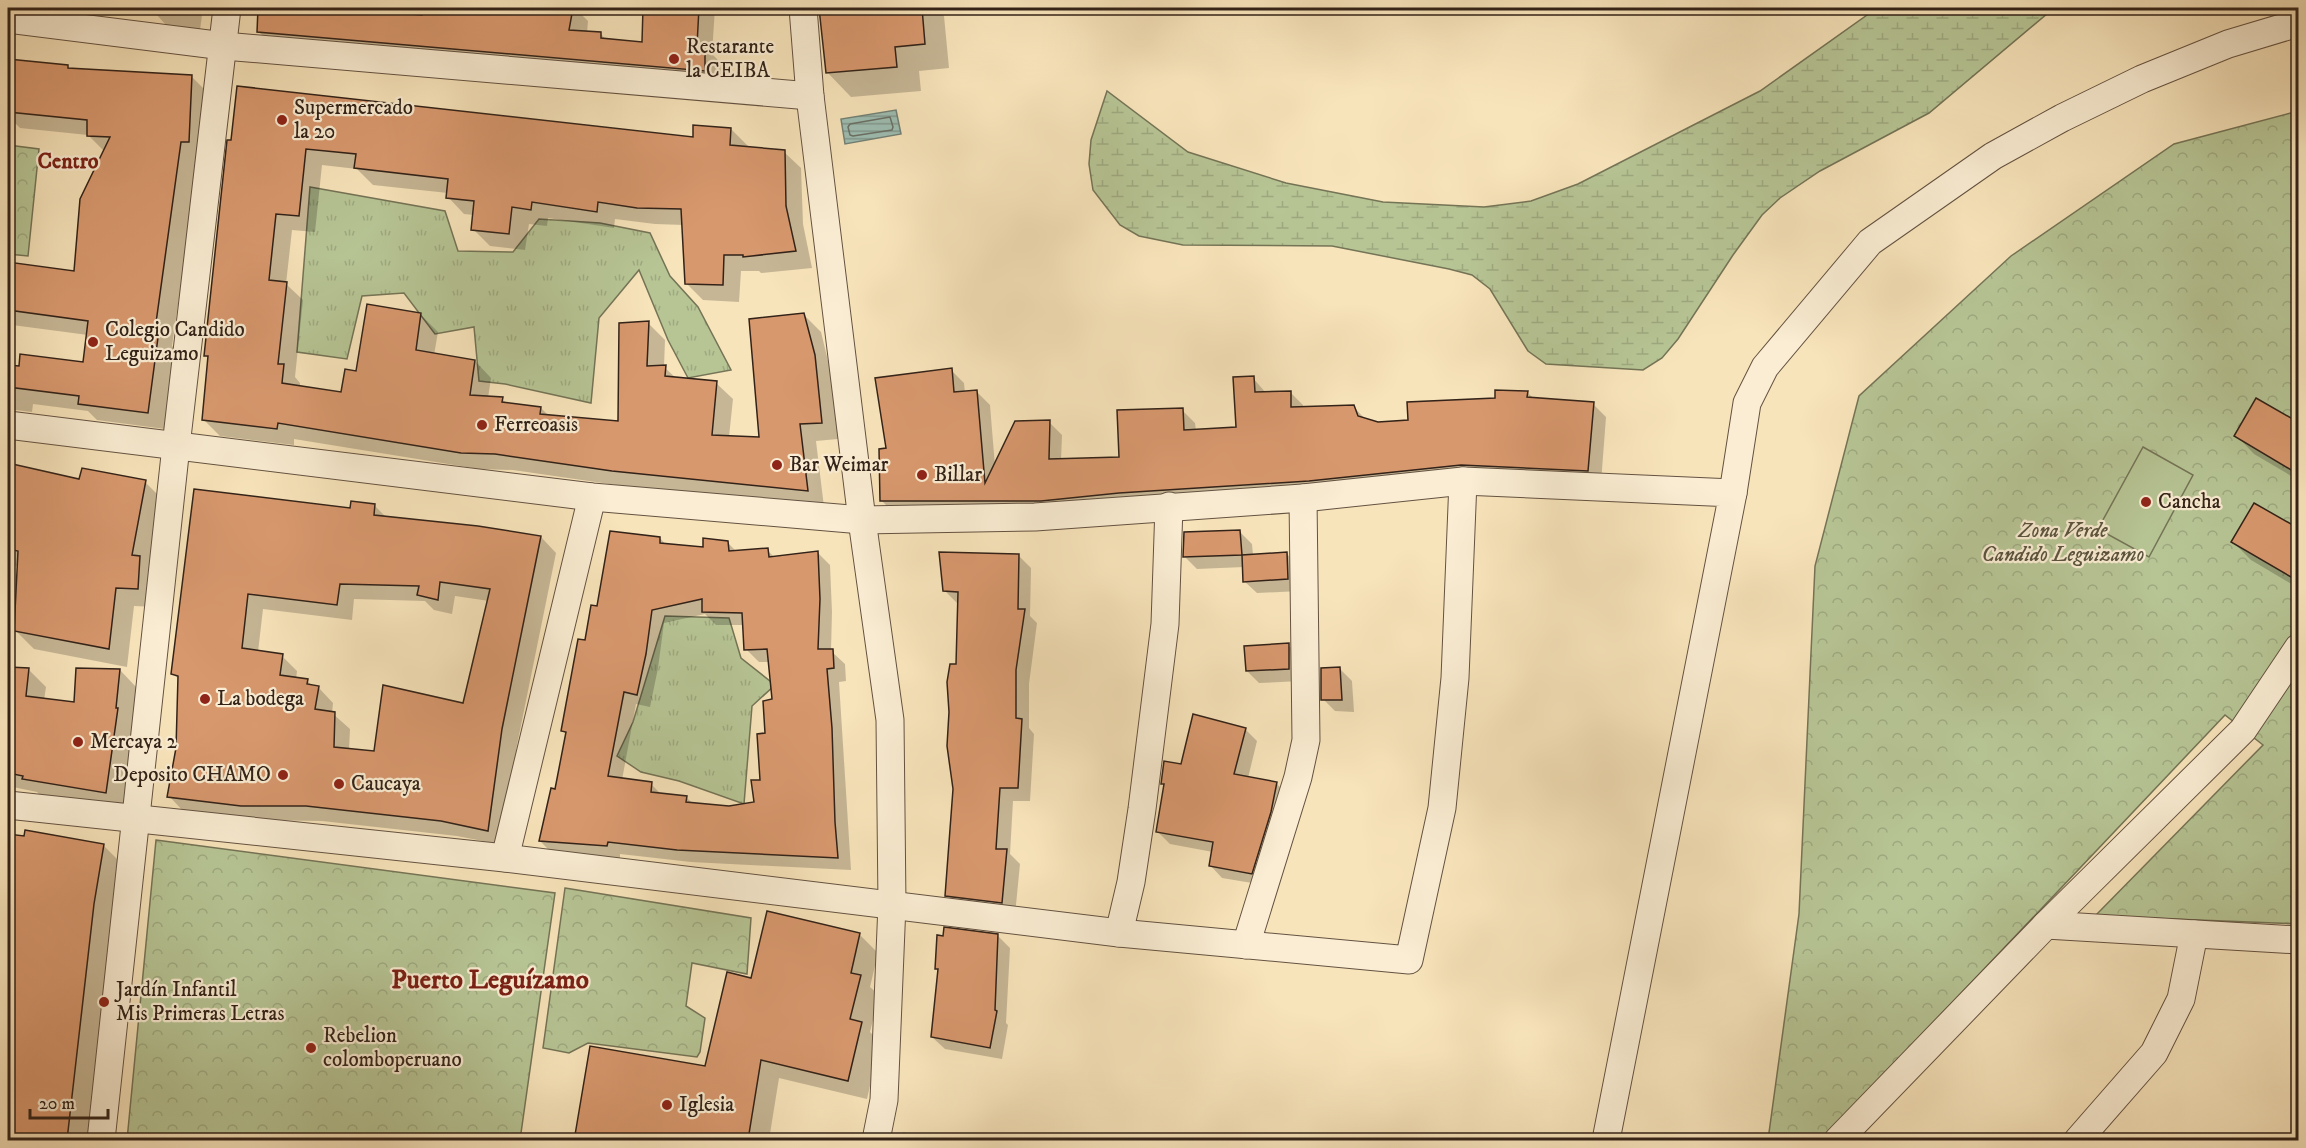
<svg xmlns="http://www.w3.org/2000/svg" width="2306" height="1148" font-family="'IM FELL DW Pica',serif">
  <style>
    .grass { fill: url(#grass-tufts); stroke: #747456; stroke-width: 1.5 }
    .forest { fill: url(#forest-crowns); stroke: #747456; stroke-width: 1.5 }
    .wetland { fill: url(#wetland-marsh); stroke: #747456; stroke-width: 1.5 }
    .garden { fill: #b7c595; stroke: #747456; stroke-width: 1.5 }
    .water { fill: url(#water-rules); stroke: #728075; stroke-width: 1.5 }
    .shadow { fill: #0003; fill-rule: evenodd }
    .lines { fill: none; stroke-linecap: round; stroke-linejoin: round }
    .shore { stroke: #687066; stroke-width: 1.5 }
    .building { fill: #d8986e; stroke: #322218; stroke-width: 1.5; fill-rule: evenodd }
    .minor-casing { stroke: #645241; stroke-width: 29 }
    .minor { stroke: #faedd3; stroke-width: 27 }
    .poi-dot { fill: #8f2418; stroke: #faedd3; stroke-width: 2 }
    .labels { text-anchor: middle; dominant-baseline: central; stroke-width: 4.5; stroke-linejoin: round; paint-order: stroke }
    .poi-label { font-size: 21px; fill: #322218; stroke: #faedd3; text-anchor: start }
    .park-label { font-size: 21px; font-style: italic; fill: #5a533e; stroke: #faedd3 }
    .neighbourhood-label { font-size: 22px; font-weight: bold; fill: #7a1f14; stroke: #faedd3 }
    .district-label { font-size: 27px; font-weight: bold; fill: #7a1f14; stroke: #faedd3 }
  </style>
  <defs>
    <pattern id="grass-tufts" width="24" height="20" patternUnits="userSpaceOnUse" patternTransform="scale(1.5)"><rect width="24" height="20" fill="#b7c595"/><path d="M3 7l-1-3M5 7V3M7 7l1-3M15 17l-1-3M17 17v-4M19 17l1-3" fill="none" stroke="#9ea980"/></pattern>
    <pattern id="forest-crowns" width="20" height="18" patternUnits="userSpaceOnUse" patternTransform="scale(1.5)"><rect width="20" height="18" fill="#b7c595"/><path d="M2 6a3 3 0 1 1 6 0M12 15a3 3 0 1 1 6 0" fill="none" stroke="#9ea980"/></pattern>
    <pattern id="wetland-marsh" width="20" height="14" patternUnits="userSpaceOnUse" patternTransform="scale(1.5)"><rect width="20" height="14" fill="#b7c595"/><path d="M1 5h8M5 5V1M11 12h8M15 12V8" fill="none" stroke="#9ea980"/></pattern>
    <pattern id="water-rules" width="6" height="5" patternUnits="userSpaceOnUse" patternTransform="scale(1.5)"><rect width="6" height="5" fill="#9dbeb3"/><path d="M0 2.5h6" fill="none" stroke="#819a91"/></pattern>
  </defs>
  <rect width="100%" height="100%" fill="#f8e4bb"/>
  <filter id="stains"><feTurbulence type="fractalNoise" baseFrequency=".00333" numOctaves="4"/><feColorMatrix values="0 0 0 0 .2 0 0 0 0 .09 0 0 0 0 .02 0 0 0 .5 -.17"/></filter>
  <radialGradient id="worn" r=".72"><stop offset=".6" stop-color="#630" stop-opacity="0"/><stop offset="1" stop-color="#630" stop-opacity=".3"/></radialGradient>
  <g class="grass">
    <path d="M310,187L445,211L458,251L513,252L539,219L600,223L650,233L670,276L698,307L731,370L688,378L668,340L639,270L599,318L591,403L505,384L479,381L474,327L435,334L404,293L362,296L347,359L297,352Z"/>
    <path d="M665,616L729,618L741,658L775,685L752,706L744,804L679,781L641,772L617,756L633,722Z"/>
  </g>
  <g class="forest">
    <path d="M2298,111V924L2095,916L2263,745L2225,715L1822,1140H1768L1799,914L1815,566L1859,396L2011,256L2174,144Z"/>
    <path d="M8,145L39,149L28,256L8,254Z"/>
    <path d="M156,840L555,893L520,1140H127Z"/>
    <path d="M565,888L751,918L747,974L692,963L686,1006L705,1018L700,1052L697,1057L588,1043L569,1053L543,1048Z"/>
  </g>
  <path class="wetland" d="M1877,8H2054L1929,113L1820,171L1780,198L1762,215L1733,255L1678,339L1662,358L1643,370L1546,364L1528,351L1490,289L1472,275L1449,269L1332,246L1183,245L1139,236L1120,225L1093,190L1089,164L1091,140L1107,91L1188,152L1286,183L1383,202L1484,207L1531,201L1578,184L1760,91Z"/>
  <path class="garden" d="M2143,447L2193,475L2149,557L2098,529Z"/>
  <path class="water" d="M896,110L901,134L845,144L841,119Z"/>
  <g class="shadow">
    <path d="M8,8H59L57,21Z"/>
    <path d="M156,8H203L200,30L167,26L155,13Z"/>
    <path d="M259,8H353V11L423,17L424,8H575L588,21L587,33L601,34L606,40L643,43L645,8H715L712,54L721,63L720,86L274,47L258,31Z"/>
    <path d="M821,8H935L944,16L949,68L919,71L921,91L851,97L827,72Z"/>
    <path d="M8,60L67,67L70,70L192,77L209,94L172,346L175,349L165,429L97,420L88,411L33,404L32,412L8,409V366L20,368L84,363L88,335L12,325L8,321V264L75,273L105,152L88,135L20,128L16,124L8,123Z"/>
    <path d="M731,129L748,146L747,148L784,152L801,168L803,224L812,268L761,273L759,271H741L739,302L703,300L687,284L684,225L655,224L615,219L614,228L548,218L547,226L529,224L525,250L490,246L473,229L474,215L464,214L448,197V193L373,185L357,169L322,165L315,232L292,230L286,284L303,300L295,377L300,383V387L342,394L357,373L421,315L438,332L434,355L475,361L491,378L488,398L502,399L507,404L541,408L549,416L619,423L648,323L665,340L664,367L677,379L716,383L733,399L729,437L761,438L804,315L821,332L831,373L838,439L816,441L824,507L630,487L513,470L479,469L294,439V445L220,436L203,419L209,359L205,355L229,142L694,138Z"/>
    <path d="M951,370L964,383L965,393L977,392L990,405L995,466L1049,422L1062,435L1061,460L1120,458L1182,410L1195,423L1196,431L1237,428L1253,378L1266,393L1290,392L1303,405V408L1353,406L1366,420L1378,423L1409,422L1528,393L1534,399L1593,404L1606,417L1601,483L894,513L881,500L888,450Z"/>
    <path d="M2257,400L2298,424V480L2254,454L2236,435Z"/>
    <path d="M8,464L81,481L145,482L163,500L156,607L134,606L127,667L34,649L15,630L18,566L8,565Z"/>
    <path d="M374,505L387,518L541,537L556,553L517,745L503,845L457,836L322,821L251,820L184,812L169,796L177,748L180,680L173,674L188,564L352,509ZM455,596L489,601L464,704L376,752L349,750L350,729L332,713L333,703L318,687L313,686L307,681L296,679L297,671L282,656L258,652L263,609L352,620L354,599L425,601L434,610L452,614Z"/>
    <path d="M2255,505L2298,530V588L2251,560L2233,542Z"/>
    <path d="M1240,532L1252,544L1253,555L1287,554L1299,566L1300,591L1257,593L1244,581V567L1197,569L1185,557Z"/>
    <path d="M660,538L666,545L704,548L727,542L737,552L767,550L775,558L817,552L830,565L832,612L831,651L845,664L846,681L839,682L851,870L691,862L620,854V858L553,854L540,841L556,790L567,735L562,730L586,642L599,608ZM705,614L716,625H744L746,649L759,662H769L773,700L766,735L761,781L756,804L729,808L693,804L686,797L662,795L651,784L622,780L636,704L650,707L658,668L664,623Z"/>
    <path d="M1018,555L1031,568L1030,616L1037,623L1029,684V728L1034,734L1030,801H1013L1010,854L1020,864L1015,915L960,909L947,895L955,789L958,604L945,591Z"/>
    <path d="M1288,645L1301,657V681L1259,683L1247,671Z"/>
    <path d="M8,669H28L46,687L44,700L75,704L120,670L137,688L123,810L41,796L37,792L8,786Z"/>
    <path d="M1340,669L1352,681L1354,712L1335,711L1323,699Z"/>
    <path d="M1245,729L1257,741L1248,778L1276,783L1288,795L1264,885L1222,878L1210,865L1213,852L1170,844L1158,832L1166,786L1163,783L1182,766Z"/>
    <path d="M8,835L103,845L125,867L91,1140H8Z"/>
    <path d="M859,934L878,953L870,987L879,995L870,1032L880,1042L867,1099L779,1078L769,1140H577L592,1048L707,1067L752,980Z"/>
    <path d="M998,936L1010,948L1006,1023L1008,1025L1002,1059L945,1049L932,1037L940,971L936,968Z"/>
    <path d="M903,1132L941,1140H901Z"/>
  </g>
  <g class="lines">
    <path class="shore" d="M890,117L893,127L892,130L853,136L850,135L848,127L850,124Z"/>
  </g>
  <g class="building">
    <path d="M258,8H335L422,15L423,8H573L569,30L601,32V38L642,42L643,8H699L697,45H705V71L257,32Z"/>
    <path d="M819,8H922L925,44L895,47L897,67L826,73Z"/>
    <path d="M8,59L68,65V68L192,75L189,142H181L155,330H159L148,413L78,404L79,396L8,387V365L19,366L20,354L83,362L88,321L8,310V262L74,271L80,199L110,137L87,136V120L8,112Z"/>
    <path d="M237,86L693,137V125L731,128L730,145L785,150L786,206L796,251L743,257V255H724L723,285L685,284L681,209L637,208L598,202L597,212L532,202L531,210L512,207L509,234L471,230L474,201L446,198L448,179L354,168L356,154L306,149L299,216L276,214L269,280L287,282L278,364H284L282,383L341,392L345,369L356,371L367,304L421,313L416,350L475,360L470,395L503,397L502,402L541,407L540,414L618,421L619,323L649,321L647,366L666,365L665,376L717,381L712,435L759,437L749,319L804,313L815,355L822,423L800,424L808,491L612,471L495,454L461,453L278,423L277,429L202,420L208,356H204L227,140H231Z"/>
    <path d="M952,368L954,392L977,390L985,483L1015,421L1050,420L1049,459L1119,457L1117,410L1183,408L1184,430L1236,427L1233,377L1254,376L1255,392L1291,391V407L1354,405L1358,416L1378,422L1408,420L1407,402L1495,398V390L1528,391L1527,397L1594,402L1588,471L1461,465L1309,481L1119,493L1041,501H880L879,449L886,448L875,378Z"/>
    <path d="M2256,398L2298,422V474L2234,436Z"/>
    <path d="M8,463L79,479L82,468L146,480L132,555L140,556L138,589L116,588L109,649L14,631L18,551L8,549Z"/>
    <path d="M194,489L350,508L351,501L375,504L374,515L478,526L541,536L502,729L488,831L441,821L306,806H241L167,797L176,748L178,676L171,674ZM440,582L490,589L463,703L383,685L374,751L334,747L335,712L315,709L319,686L307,684L308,679L280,675L283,654L242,648L248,594L337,605L340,584L419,586L417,595L438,600Z"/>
    <path d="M2254,503L2298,528V581L2231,542Z"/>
    <path d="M1240,530L1242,555L1183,557L1184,532Z"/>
    <path d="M610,531L660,537V543L703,547V538L728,541L729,551L768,548L769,557L818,551L820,599L818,649H833L834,668L827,669L832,728L835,822L838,858L677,850L608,842L607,846L539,841L551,788L555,789L566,732L561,731L578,639L585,640L591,605L597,606ZM702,599V612L742,613L744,650L767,649L772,699L763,701L765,733L757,734L760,780H751L754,802L729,806L686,802L687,796L651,792L652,782L608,776L624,692L637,695L646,654L652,610Z"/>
    <path d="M939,552L1019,554L1018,609H1025L1016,670V718L1022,719L1018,788H1000L996,849H1007L1002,903L945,896L953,789L947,746L949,712L947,682L950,664H956L958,592L943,591Z"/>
    <path d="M1287,552L1288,579L1243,582L1242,555Z"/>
    <path d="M1289,643V669L1246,671L1244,646Z"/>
    <path d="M8,667L29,668L26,696L74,702L76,668L120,669L116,708H118L106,793L22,779L23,776L8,773Z"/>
    <path d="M1340,667L1342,700H1321V668Z"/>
    <path d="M1193,714L1246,728L1234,774L1277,782L1271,812L1252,874L1209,866L1213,842L1156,832L1164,784H1161L1164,761L1181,764Z"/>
    <path d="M25,830L104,844L94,904L67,1140H8V834L24,836Z"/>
    <path d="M767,911L860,933L851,973L861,975L850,1019L862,1022L848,1081L761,1060L748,1140H608L575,1135L590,1046L705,1066L727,972L751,978Z"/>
    <path d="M944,927L998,934L995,1010L997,1011L990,1048L931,1037L938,969H935L937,935L943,936Z"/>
  </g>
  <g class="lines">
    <defs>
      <g id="minor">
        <path d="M803,8L810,96L862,520L890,720L892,904L884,1100L876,1140"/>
        <path d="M8,19L224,46L810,96"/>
        <path d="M8,425L592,497L862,520L1035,517L1303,498L1463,481L1733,493L1606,1140"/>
        <path d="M1733,493L1747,403L1765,367L1870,242L1993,156L2062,118L2142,79L2228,44L2298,23"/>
        <path d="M8,805L505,858L1119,933L1409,960L1442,808L1455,678L1463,481"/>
        <path d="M505,858L592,497"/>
        <path d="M2046,925L2298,940"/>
        <path d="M1119,933L1131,882L1142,809L1165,624L1169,506"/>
        <path d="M1246,945L1298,777L1306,740L1303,498"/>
        <path d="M101,1140L176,446L227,8"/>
        <path d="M1838,1140L2046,925L2243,730L2298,648"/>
        <path d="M2078,1140L2154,1053L2181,999L2194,934"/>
      </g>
    </defs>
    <use href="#minor" class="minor-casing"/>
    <use href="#minor" class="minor"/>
  </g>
  <g class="poi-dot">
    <circle cx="674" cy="59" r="6"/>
    <circle cx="282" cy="120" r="6"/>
    <circle cx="93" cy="342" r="6"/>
    <circle cx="482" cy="425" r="6"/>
    <circle cx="777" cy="465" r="6"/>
    <circle cx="922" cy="475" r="6"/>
    <circle cx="2146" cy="502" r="6"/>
    <circle cx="205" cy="699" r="6"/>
    <circle cx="78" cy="742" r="6"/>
    <circle cx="283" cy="775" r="6"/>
    <circle cx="339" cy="784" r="6"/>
    <circle cx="104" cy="1002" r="6"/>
    <circle cx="311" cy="1048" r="6"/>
    <circle cx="667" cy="1105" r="6"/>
  </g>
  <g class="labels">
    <g class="poi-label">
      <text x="686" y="47">Restarante<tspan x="686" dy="24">la CEIBA</tspan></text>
      <text x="294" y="108">Supermercado<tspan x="294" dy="24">la 20</tspan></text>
      <text x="105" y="330">Colegio Candido<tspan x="105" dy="24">Leguizamo</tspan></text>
      <text x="494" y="425">Ferreoasis</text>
      <text x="789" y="465">Bar Weimar</text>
      <text x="934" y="475">Billar</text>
      <text x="2158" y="502">Cancha</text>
      <text x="217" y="699">La bodega</text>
      <text x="90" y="742">Mercaya 2</text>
      <text x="271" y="775" text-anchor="end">Deposito CHAMO</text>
      <text x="351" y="784">Caucaya</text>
      <text x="116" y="990">Jardín Infantil<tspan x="116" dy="24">Mis Primeras Letras</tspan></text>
      <text x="323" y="1036">Rebelion<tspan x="323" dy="24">colomboperuano</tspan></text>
      <text x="679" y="1105">Iglesia</text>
    </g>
    <g class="park-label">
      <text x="2063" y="531">Zona Verde<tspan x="2063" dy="24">Candido Leguizamo</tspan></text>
    </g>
    <g class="neighbourhood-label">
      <text x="68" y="161">Centro</text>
    </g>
    <g class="district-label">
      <text x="490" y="980">Puerto Leguízamo</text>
    </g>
  </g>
  <rect width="2306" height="1148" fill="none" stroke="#f8e4bb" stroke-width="30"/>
  <rect x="9" y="9" width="2288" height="1130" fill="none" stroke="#322218" stroke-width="3"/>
  <rect x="15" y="15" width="2276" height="1118" fill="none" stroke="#322218" stroke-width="1.5"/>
  <path d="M30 1109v9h78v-9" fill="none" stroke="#322218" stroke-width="3"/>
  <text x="39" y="1109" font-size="18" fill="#322218" stroke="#faedd3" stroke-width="4.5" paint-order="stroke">20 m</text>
  <rect width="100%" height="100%" filter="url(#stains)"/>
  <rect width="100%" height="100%" fill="url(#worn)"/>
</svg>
